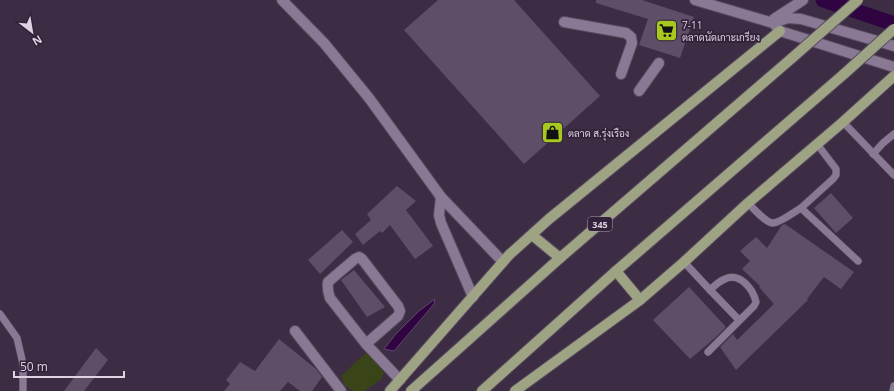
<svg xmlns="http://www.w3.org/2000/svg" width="894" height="391" font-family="'Open Sans',Sarabun,sans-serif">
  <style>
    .green { fill: #3a4419 }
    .water { fill: #2f0441; stroke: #634272 }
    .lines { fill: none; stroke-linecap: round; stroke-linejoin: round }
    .canal { stroke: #2f0441; stroke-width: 15 }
    .building { fill: #5e4e68 }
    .service-casing { stroke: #574a5f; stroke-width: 8 }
    .minor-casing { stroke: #574a5f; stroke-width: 12 }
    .primary-casing { stroke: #574a5f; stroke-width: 12 }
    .service { stroke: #8a7994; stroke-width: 7 }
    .minor { stroke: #8a7994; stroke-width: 10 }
    .primary { stroke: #9ea483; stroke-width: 10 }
    .primary-bridge-casing { stroke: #574a5f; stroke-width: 12; stroke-linecap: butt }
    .primary-bridge { stroke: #9ea483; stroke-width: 10 }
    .labels { text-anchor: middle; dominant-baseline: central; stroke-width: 3.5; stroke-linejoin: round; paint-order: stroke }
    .shield { fill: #32233a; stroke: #aa9eb0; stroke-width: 1 }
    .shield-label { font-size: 9px; font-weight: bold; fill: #ddd3e3 }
    .poi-label { font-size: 10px; fill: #ddd3e3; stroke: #32233a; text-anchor: start }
  </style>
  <rect width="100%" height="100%" fill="#3c2d45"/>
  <path class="green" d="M369,350L384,373L381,380L374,384L365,391H353L345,386L341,376Z"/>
  <path class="water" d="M435,299L434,304L394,351L384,349L396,334L419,311Z"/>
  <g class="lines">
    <path class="canal" d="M823,0L894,24"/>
  </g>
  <g class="building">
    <path d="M438,0H514L600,96L524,164L404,30Z"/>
    <path d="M596,0H642L694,17L680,58L639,45L648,19L596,3Z"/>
    <path d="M397,186L416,201L406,210L433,246L415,259L390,225L382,233L380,231L363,245L355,234L371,220L367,214Z"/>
    <path d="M831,193L853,218L836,233L814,208Z"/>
    <path d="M785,224L854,272L841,289L824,277L807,299L808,300L736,370L720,347L733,334L737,340L774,304L759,287L760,286L742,269L750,261L740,251L756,237L767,248L782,225Z"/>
    <path d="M342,230L353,242L320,274L308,260Z"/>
    <path d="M354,270L385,307L367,317L341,280Z"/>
    <path d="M689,287L726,327L715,338L690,359L653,320Z"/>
    <path d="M279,339L316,369L322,377L312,391H300L288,382L280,391H224L230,384L226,380L240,362L255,371Z"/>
    <path d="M96,348L108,360L84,391H64Z"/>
  </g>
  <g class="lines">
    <defs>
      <g id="service">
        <path d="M843,122L894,175"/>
        <path d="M873,154L883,143L894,134"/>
        <path d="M748,203C753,208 766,223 773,223C780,223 794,212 801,208L858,261"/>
        <path d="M801,208L833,179L836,175V169L817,144"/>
        <path d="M684,262L710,290C714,286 720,281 725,279C740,272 753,289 756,302L754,306L708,352"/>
        <path d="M710,290L739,320"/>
        <path d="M0,314L17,338L23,364V391"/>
        <path d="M893,391L894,386"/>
      </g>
      <g id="minor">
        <path d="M282,0L324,43L369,98L441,197L503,262"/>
        <path d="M695,0L773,23L788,18L801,19L894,46"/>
        <path d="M774,19L803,0"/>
        <path d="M564,22L626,33L631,37L632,43L621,74"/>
        <path d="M775,25L780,31L894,67"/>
        <path d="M639,91L659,63"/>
        <path d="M441,197L439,215L441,223L473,297"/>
        <path d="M295,331L341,391"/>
        <path d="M366,344L398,316L400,311L398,306L362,259L359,257L355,259L328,282C327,288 328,292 330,298L366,344L400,380"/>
      </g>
      <g id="primary">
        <path d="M532,235L560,258"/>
        <path d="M616,271L640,300"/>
        <path d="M390,391L509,255L549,219L780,31"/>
        <path d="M411,391L560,258L792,58"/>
        <path d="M482,391L616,271L844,74"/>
        <path d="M515,391L640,300L684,262L748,203L843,122L894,76"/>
      </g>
    </defs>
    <use href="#service" class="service-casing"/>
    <use href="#minor" class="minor-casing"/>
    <use href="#primary" class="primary-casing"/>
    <use href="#service" class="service"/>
    <use href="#minor" class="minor"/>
    <use href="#primary" class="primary"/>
    <defs>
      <g id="primary-bridge">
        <path d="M792,58L858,0"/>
        <path d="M844,74L894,29"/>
      </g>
    </defs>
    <use href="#primary-bridge" class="primary-bridge-casing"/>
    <use href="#primary-bridge" class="primary-bridge"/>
  </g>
  <defs>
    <symbol id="supermarket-square" viewBox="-11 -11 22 22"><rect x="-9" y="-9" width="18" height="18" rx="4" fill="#a7c81f" stroke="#32233a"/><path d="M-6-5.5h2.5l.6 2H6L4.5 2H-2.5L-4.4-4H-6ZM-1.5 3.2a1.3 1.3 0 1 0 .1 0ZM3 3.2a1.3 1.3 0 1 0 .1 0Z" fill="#111"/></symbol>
    <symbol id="shop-square" viewBox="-11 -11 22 22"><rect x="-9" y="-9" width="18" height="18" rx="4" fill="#a7c81f" stroke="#32233a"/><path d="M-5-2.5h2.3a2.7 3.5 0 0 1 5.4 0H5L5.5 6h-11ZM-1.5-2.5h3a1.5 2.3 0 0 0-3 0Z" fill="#111"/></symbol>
  </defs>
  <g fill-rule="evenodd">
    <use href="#supermarket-square" x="654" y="18" width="25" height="25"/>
    <use href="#shop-square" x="540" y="120" width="25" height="25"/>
  </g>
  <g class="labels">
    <rect class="shield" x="588" y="217" width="24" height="14" rx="3"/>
    <g class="shield-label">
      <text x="600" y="224">345</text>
    </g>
    <g class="poi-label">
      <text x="682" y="25">7-11<tspan x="682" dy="12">ตลาดนัดเกาะเกรียง</tspan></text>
      <text x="568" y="133">ตลาด ส.รุ่งเรือง</text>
    </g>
  </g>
  <g transform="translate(32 32) rotate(149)" stroke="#32233a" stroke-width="3" paint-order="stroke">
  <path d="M0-3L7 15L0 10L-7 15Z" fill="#ddd3e3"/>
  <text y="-6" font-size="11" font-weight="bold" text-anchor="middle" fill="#ddd3e3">N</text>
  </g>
  <path d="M14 371v6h110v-6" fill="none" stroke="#ddd3e3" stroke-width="2"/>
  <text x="20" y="371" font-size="12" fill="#ddd3e3" stroke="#32233a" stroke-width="3" paint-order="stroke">50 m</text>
</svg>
